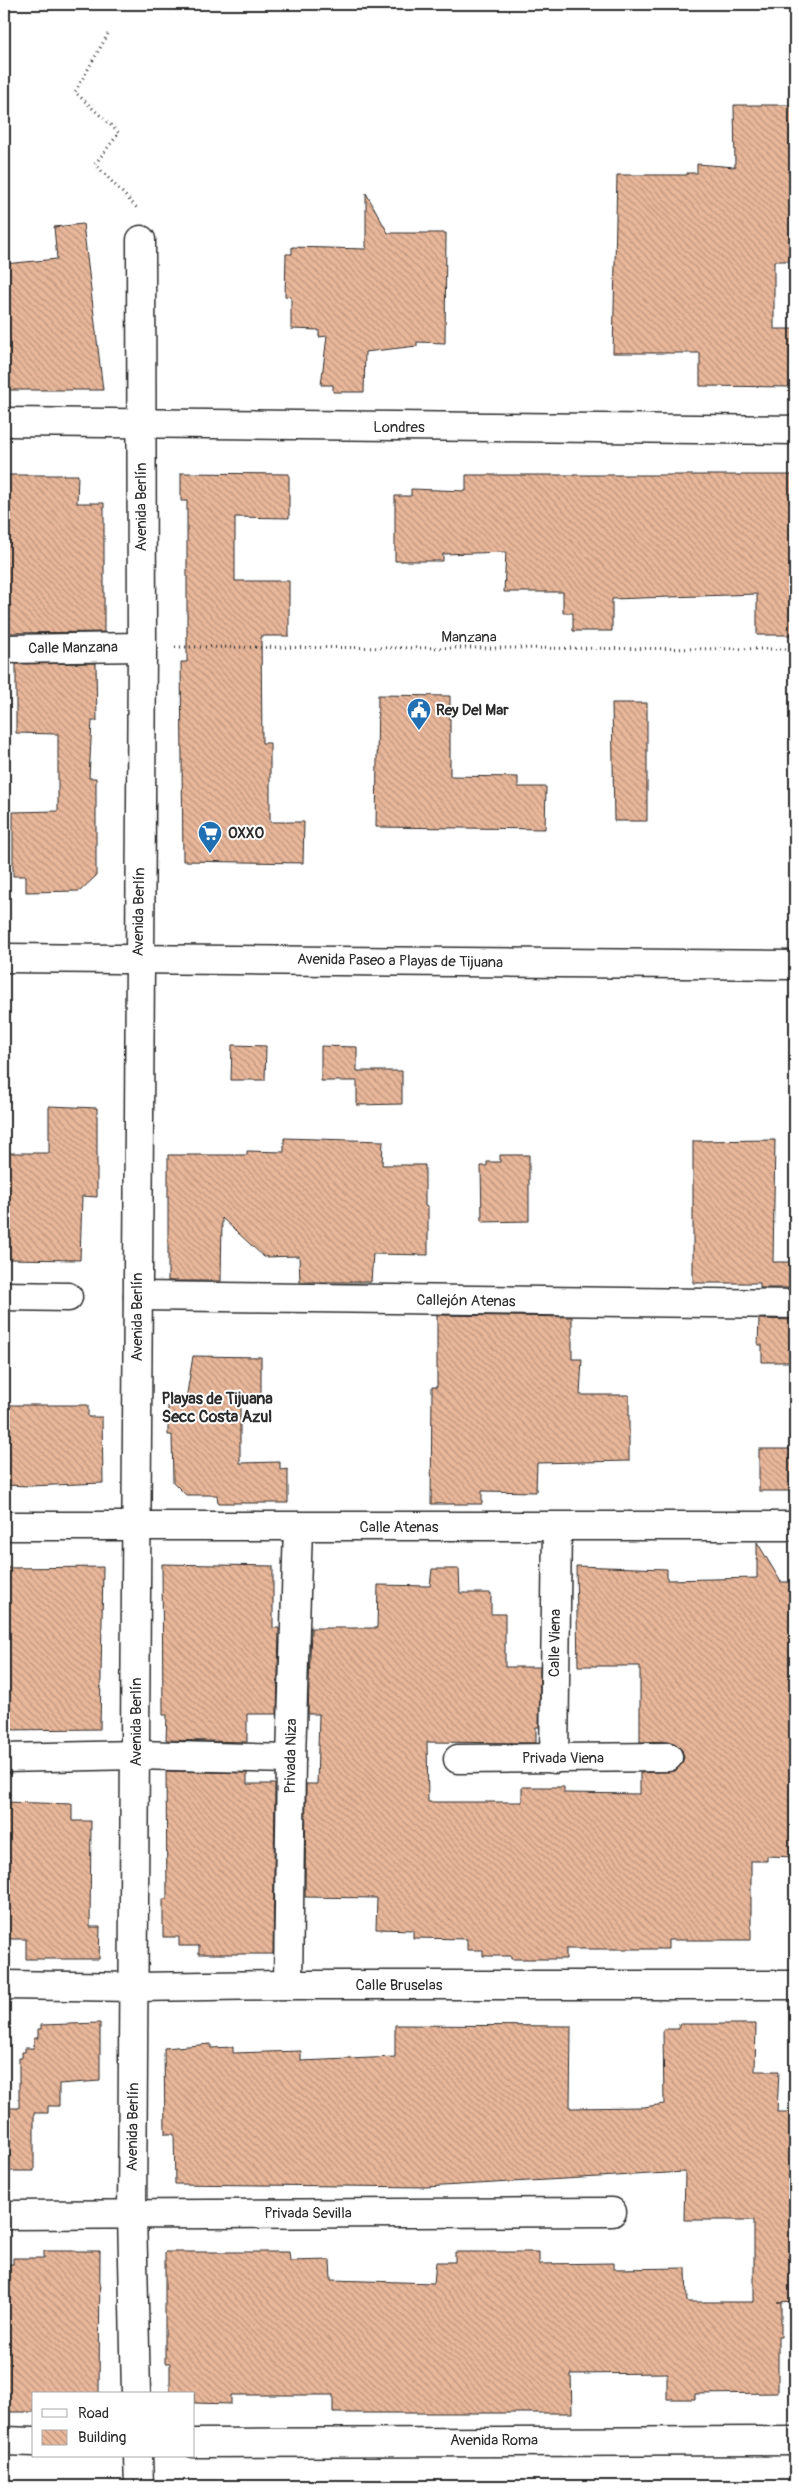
<svg xmlns="http://www.w3.org/2000/svg" width="799" height="2490" font-family="Pangolin,sans-serif">
  <style>
    .building { fill: url(#building-back-hatch); stroke: #2b2b2b }
    .lines { fill: none; stroke-linecap: round; stroke-linejoin: round }
    .minor-casing { stroke: #2b2b2b; stroke-width: 31 }
    .major-casing { stroke: #2b2b2b; stroke-width: 31 }
    .path { stroke: #2b2b2b; stroke-width: 3; stroke-dasharray: 1 4; stroke-linecap: butt }
    .minor { stroke: #fff; stroke-width: 28 }
    .major { stroke: #fff; stroke-width: 28 }
    .labels { text-anchor: middle; dominant-baseline: central; stroke-width: 4; stroke-linejoin: round; paint-order: stroke }
    .street-label { font-size: 15px; fill: #2b2b2b; stroke: #fff }
    .poi-label { font-size: 15px; font-weight: bold; fill: #2b2b2b; stroke: #fff; text-anchor: start }
    .neighbourhood-label { font-size: 16px; font-weight: bold; fill: #2b2b2b; stroke: #fff }
  </style>
  <defs>
    <pattern id="building-back-hatch" width="6" height="6" patternUnits="userSpaceOnUse" patternTransform="scale(1.25)"><rect width="6" height="6" fill="#e9b79a"/><path d="M-1 5l2 2M0 0l6 6M5-1l2 2" fill="none" stroke="#bd957e"/></pattern>
  </defs>
  <rect width="100%" height="100%" fill="#fff"/>
  <filter id="ink" filterUnits="userSpaceOnUse"><feTurbulence type="fractalNoise" baseFrequency=".02" numOctaves="2"/><feDisplacementMap in="SourceGraphic" scale="10" xChannelSelector="R" yChannelSelector="G"/><feConvolveMatrix kernelMatrix="1 2 1 2 8 2 1 2 1" color-interpolation-filters="sRGB"/></filter>
  <g filter="url(#ink)">
    <g class="building">
      <path d="M734,105H795V261H774V329H795V387L700,386V353H613L617,175H687V173H697V164L735,167Z"/>
      <path d="M366,193L388,233H446L445,343L417,342V346L365,352L364,392H333V385H321L327,336L319,337V330L291,329V297L285,296L286,254H292V247L366,249Z"/>
      <path d="M83,224L103,390H4V264L57,259L54,227Z"/>
      <path d="M181,473L289,474V518L235,517V581H289V636H261L262,743H270V822H304L303,863L183,861L181,662H187V501H181Z"/>
      <path d="M4,475H78L77,503H104V632L4,633Z"/>
      <path d="M466,475H795V635H757V594L612,599V631H573V613H563V592H504L506,552L443,554V561H395V496H411V489L466,491Z"/>
      <path d="M96,663L97,721H92L89,778H96V876L80,891L26,892V876H13V812L58,811V734L16,733V664Z"/>
      <path d="M378,695L450,696V776L518,777V787H546L545,829L376,827Z"/>
      <path d="M612,703H647V821H614Z"/>
      <path d="M232,1045L266,1046L265,1080H231Z"/>
      <path d="M321,1046L357,1047V1071H402V1104L357,1105V1081H321Z"/>
      <path d="M49,1106L97,1108V1197L82,1196L80,1260L4,1259V1153H49Z"/>
      <path d="M284,1138L383,1141L382,1165H425V1206L428,1207V1255L373,1254L371,1282H300L299,1256L264,1257L222,1218L221,1281H168V1155H247V1151L284,1152Z"/>
      <path d="M775,1140L773,1262H795V1288H760V1283H693V1141Z"/>
      <path d="M500,1155H529V1221L482,1222L481,1166H487V1162H500Z"/>
      <path d="M437,1315L572,1317V1359H582L580,1395H629V1461L537,1463L536,1492L482,1491V1504H431L432,1387H437Z"/>
      <path d="M759,1319L795,1320V1362H762V1345H758Z"/>
      <path d="M193,1356L261,1357V1395H240V1463L280,1462V1470L288,1469V1503H218L217,1495H186L173,1482L172,1435H168V1406H185Z"/>
      <path d="M4,1405H88V1417H102L103,1483L29,1486L4,1485Z"/>
      <rect x="759" y="1449" width="36" height="42"/>
      <path d="M757,1542L781,1582H795V1647H792L793,1710H795V1857L767,1856V1861H751V1940H668V1949H566V1959H511V1956H483V1950H467V1939L413,1938V1930L376,1929L377,1898L305,1897L306,1784H317L319,1714H308L311,1628H377L378,1585L430,1586L432,1569H459L460,1593H491V1614H505V1667H540L539,1727H536V1743L427,1742L428,1802H522V1787H564V1793L640,1794V1773L675,1771L682,1764L684,1757L682,1750L676,1744L668,1741L640,1742V1666H578L576,1566L667,1569V1580L757,1578Z"/>
      <path d="M162,1564L273,1566V1628H279L277,1714H247V1742L166,1740L167,1715H163Z"/>
      <path d="M103,1567L100,1729L4,1730V1568Z"/>
      <path d="M166,1771L247,1773V1784H275L273,1954H199V1946H179V1937H163V1899H167Z"/>
      <path d="M4,1802L72,1804V1821H91L90,1927H100L99,1959H26V1939H4Z"/>
      <path d="M100,2023V2081L59,2084V2106H48V2113H34V2171H4V2108H19V2058H22V2052H25V2048H34V2038H38V2029H41V2025Z"/>
      <path d="M679,2024H756L755,2071H779L777,2112H795V2301L777,2302H781V2337H778V2393L695,2394V2399H667V2373L571,2374L572,2413H333V2395H231V2404L194,2403V2394H170V2363H165V2252H289L290,2261L330,2260L331,2280L434,2283L436,2262H455V2252H539V2264L614,2263V2269L686,2268L687,2302H754V2220H684L685,2172L425,2187L175,2184L174,2134H165L164,2048L211,2044V2048L233,2047V2053L301,2051V2061L395,2057V2025L571,2026L570,2108L644,2107L664,2104L663,2029H679Z"/>
      <path d="M44,2251H100L99,2394H34V2412H4V2264H13V2258H44Z"/>
    </g>
    <g class="lines">
      <defs>
        <g id="minor">
          <path d="M4,422L795,430"/>
          <path d="M4,649L142,647"/>
          <path d="M4,1296L68,1297"/>
          <path d="M138,1296L795,1304"/>
          <path d="M4,1526H795"/>
          <path d="M4,1758L136,1755L291,1759"/>
          <path d="M458,1759L668,1757"/>
          <path d="M554,1759L557,1527"/>
          <path d="M4,1985L135,1987L288,1985H795"/>
          <path d="M288,1985L291,1759L298,1527"/>
          <path d="M4,2215L612,2212"/>
          <path d="M136,2394L132,2214L142,647L141,240"/>
          <path d="M4,2441L34,2442"/>
          <path d="M194,2443L795,2441"/>
          <path d="M138,2456L139,2486"/>
        </g>
        <path id="major" d="M4,958L795,965"/>
      </defs>
      <use href="#minor" class="minor-casing"/>
      <use href="#major" class="major-casing"/>
      <g class="path">
        <path d="M108,34L75,92L119,133L95,164L137,208"/>
        <path d="M175,647L795,649"/>
      </g>
      <use href="#minor" class="minor"/>
      <use href="#major" class="major"/>
    </g>
  </g>
  <defs>
    <symbol id="civic-pin" viewBox="-11 -11 22 30"><path d="M0 17L-7.5 6A9.5 9.5 0 1 1 7.5 6Z" fill="#1f6fb2" stroke="#fff"/><path d="M-.6-6.5H3V-4.5H.6V-3L4-1V1h2V6H-6V1h2V-1L-.6-3ZM-1.2 2.5V6h2.4V2.5Z" fill="#fff"/></symbol>
    <symbol id="supermarket-pin" viewBox="-11 -11 22 30"><path d="M0 17L-7.5 6A9.5 9.5 0 1 1 7.5 6Z" fill="#1f6fb2" stroke="#fff"/><path d="M-6-5.5h2.5l.6 2H6L4.5 2H-2.5L-4.4-4H-6ZM-1.5 3.2a1.3 1.3 0 1 0 .1 0ZM3 3.2a1.3 1.3 0 1 0 .1 0Z" fill="#fff"/></symbol>
  </defs>
  <g fill-rule="evenodd">
    <use href="#civic-pin" x="405" y="696" width="28" height="38"/>
    <use href="#supermarket-pin" x="196" y="819" width="28" height="38"/>
  </g>
  <g class="labels">
    <g class="street-label">
      <text x="399" y="427">Londres</text>
      <text transform="translate(141 507) rotate(-90)">Avenida Berlín</text>
      <text x="469" y="637">Manzana</text>
      <text transform="translate(73 648) rotate(-1)">Calle Manzana</text>
      <text transform="translate(139 912) rotate(-89)">Avenida Berlín</text>
      <text transform="translate(400 961) rotate(1)">Avenida Paseo a Playas de Tijuana</text>
      <text transform="translate(466 1301) rotate(1)">Callejón Atenas</text>
      <text transform="translate(137 1317) rotate(-90)">Avenida Berlín</text>
      <text x="399" y="1527">Calle Atenas</text>
      <text transform="translate(555 1643) rotate(-89)">Calle Viena</text>
      <text transform="translate(136 1722) rotate(-90)">Avenida Berlín</text>
      <text transform="translate(291 1756) rotate(-89)">Privada Niza</text>
      <text x="563" y="1758">Privada Viena</text>
      <text x="399" y="1985">Calle Bruselas</text>
      <text transform="translate(133 2127) rotate(-89)">Avenida Berlín</text>
      <text x="308" y="2213">Privada Sevilla</text>
      <text x="494" y="2440">Avenida Roma</text>
    </g>
    <g class="poi-label">
      <text x="436" y="710">Rey Del Mar</text>
      <text x="228" y="833">OXXO</text>
    </g>
    <g class="neighbourhood-label">
      <text x="217" y="1399">Playas de Tijuana<tspan x="217" dy="18">Secc Costa Azul</tspan></text>
    </g>
  </g>
  <rect width="799" height="2490" fill="none" stroke="#fff" stroke-width="20"/>
  <rect x="10" y="10" width="779" height="2470" fill="none" stroke="#2b2b2b" stroke-width="2" filter="url(#ink)"/>
  <rect x="32" y="2392" width="162" height="65" fill="#ffffff" stroke="#aaaaaa"/>
  <rect x="42" y="2409" width="25" height="8" fill="#ffffff" stroke="#aaaaaa"/>
  <text x="78" y="2418" font-size="15" fill="#2b2b2b">Road</text>
  <rect x="42" y="2430" width="25" height="15" fill="url(#building-back-hatch)" stroke="#aaaaaa"/>
  <text x="78" y="2442" font-size="15" fill="#2b2b2b">Building</text>
</svg>
